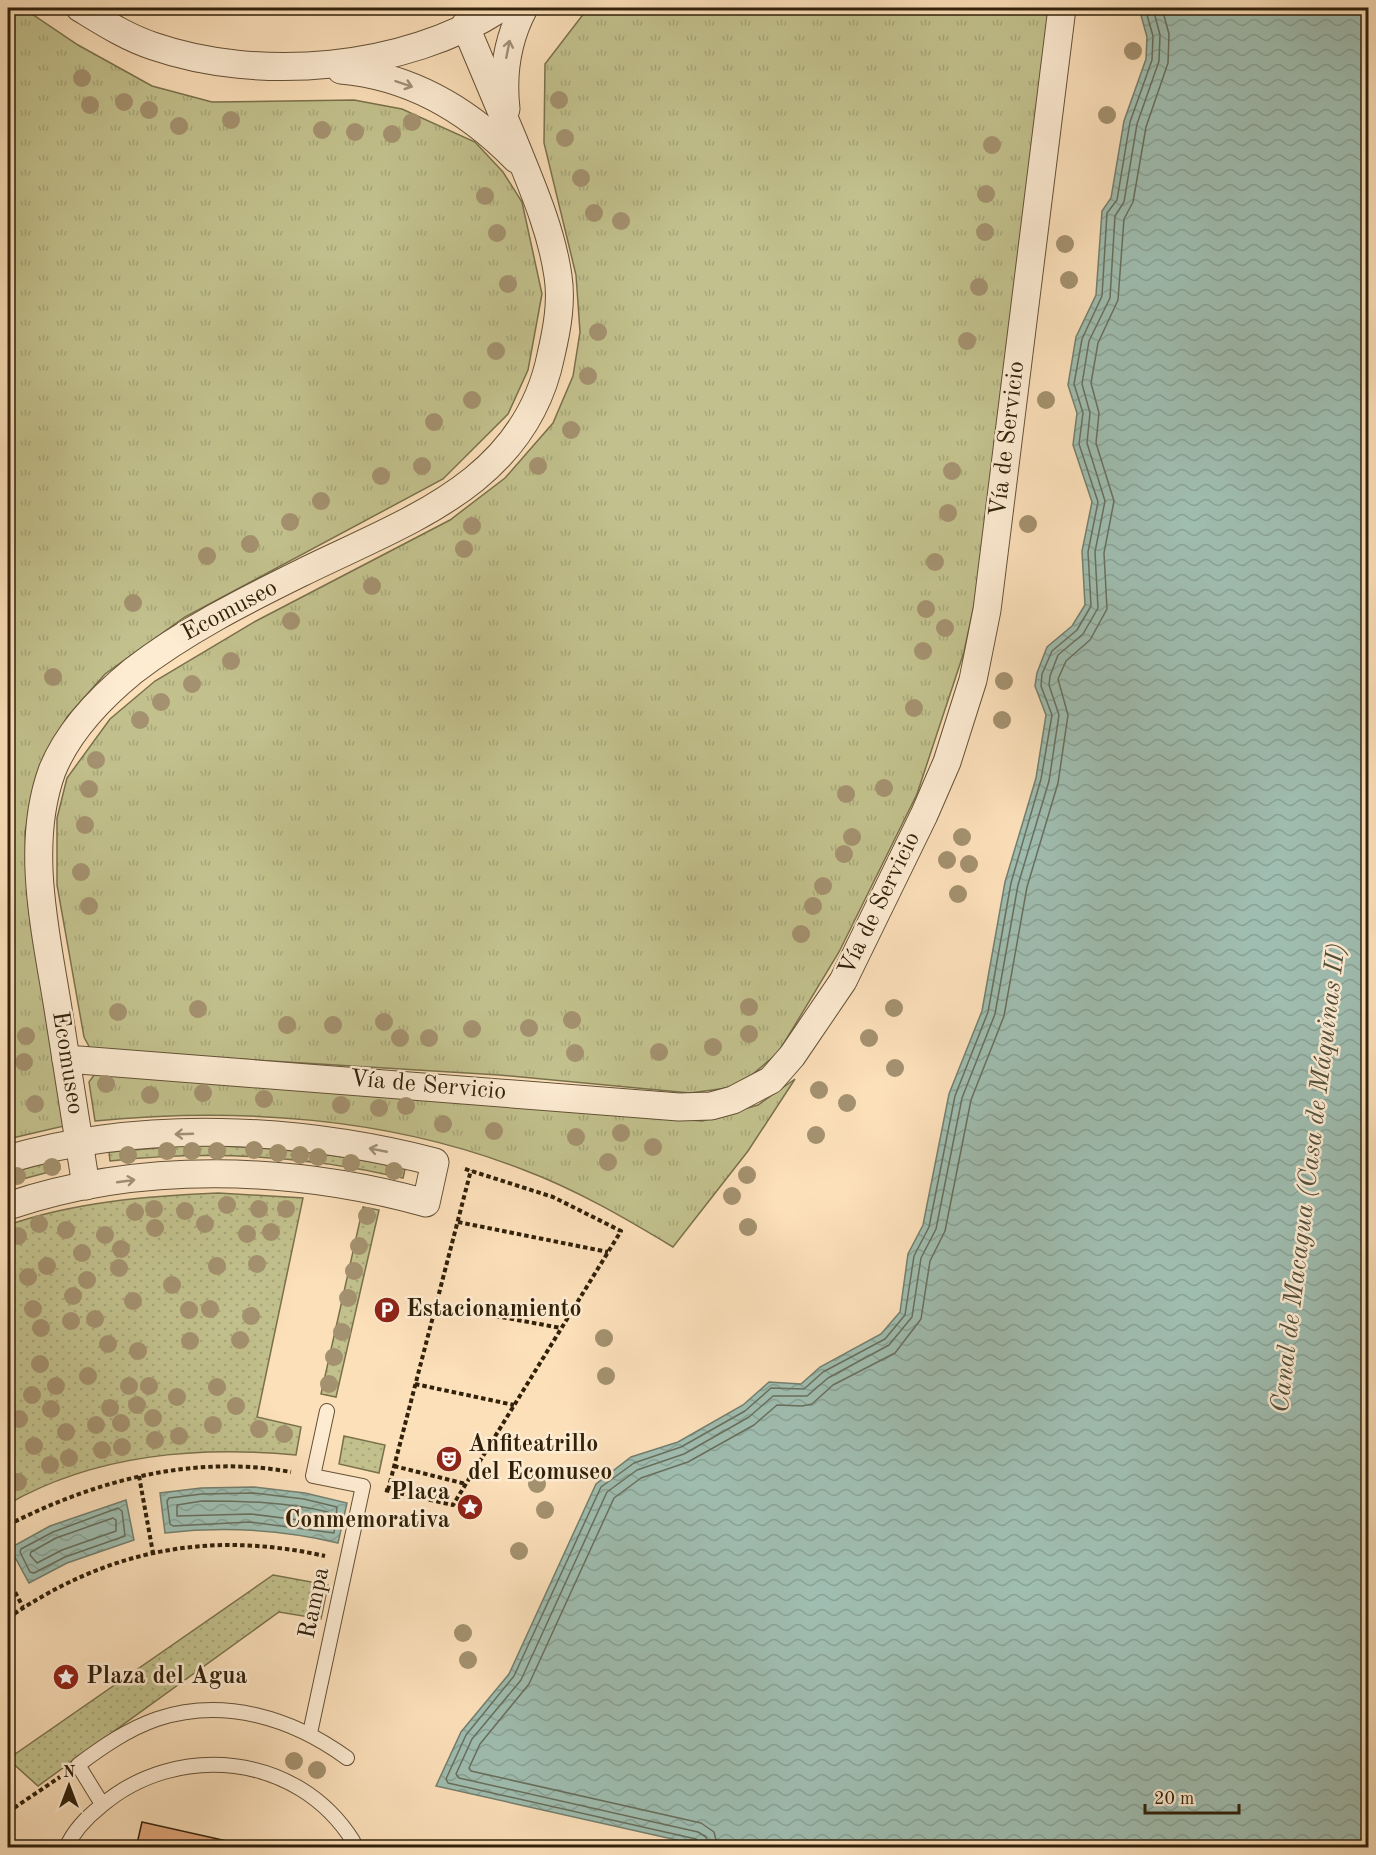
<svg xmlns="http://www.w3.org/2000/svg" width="1376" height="1855" font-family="'Old Standard TT',serif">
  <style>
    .grass { fill: url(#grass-tufts); stroke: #7a714c; stroke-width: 1.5 }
    .park { fill: url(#park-dots); stroke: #7a714c; stroke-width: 1.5 }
    .water { fill: url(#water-waves); stroke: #737f6e; stroke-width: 1.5 }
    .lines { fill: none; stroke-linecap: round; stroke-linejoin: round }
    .shore { stroke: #686f5d; stroke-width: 1.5 }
    .building { fill: #e4a97d; stroke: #31210a; stroke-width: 1.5; filter: url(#shadow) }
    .service-casing { stroke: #645136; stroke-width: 16 }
    .minor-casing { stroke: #645136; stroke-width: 29 }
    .path { stroke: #31210a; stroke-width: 4; stroke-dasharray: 4.5 3; stroke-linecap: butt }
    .service { stroke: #fdebd2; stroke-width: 14 }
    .minor { stroke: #fdebd2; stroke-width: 27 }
    .tree { fill: #a4916f }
    .oneway { stroke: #a19078 }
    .labels { text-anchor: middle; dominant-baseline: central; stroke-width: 5; stroke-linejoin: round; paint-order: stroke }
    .street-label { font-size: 24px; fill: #31210a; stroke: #fdebd2 }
    .poi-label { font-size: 24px; font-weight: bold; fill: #31210a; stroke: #fdebd2; text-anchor: start }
    .water-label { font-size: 26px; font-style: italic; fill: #52503c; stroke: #fdebd2 }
  </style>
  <defs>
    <pattern id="grass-tufts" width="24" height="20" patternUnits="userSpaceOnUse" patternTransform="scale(1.5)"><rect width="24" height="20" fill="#c2c18d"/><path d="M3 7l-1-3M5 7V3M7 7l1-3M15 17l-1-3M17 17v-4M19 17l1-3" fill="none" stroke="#a7a678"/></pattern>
    <pattern id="park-dots" width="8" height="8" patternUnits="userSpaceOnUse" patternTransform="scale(1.5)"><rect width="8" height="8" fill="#c2c18d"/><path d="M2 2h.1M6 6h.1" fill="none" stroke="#a7a678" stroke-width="1.8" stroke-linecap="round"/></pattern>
    <pattern id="water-waves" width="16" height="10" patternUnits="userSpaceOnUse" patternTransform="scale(1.5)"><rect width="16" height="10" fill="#9fbdb0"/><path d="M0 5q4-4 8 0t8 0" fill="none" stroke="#89a296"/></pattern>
    <filter id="shadow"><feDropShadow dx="5.5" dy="5.5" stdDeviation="0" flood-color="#0004"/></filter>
  </defs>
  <rect width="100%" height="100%" fill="#fce0ba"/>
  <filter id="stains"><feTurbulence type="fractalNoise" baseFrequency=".00333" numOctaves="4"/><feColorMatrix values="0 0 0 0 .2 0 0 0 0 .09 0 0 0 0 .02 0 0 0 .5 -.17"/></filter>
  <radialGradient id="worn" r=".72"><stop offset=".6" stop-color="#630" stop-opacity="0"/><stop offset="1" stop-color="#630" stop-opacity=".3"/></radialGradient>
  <g class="grass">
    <path d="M8,8H23L78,45L152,86L212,102L354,100L402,109L475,142L503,172L522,202L542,294L528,370L508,414L443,479L185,617L105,674L67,717L41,764L25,832L28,904L64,1126L8,1139Z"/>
    <path d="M588,8H1049L977,591L964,652L917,794L839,952L778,1053L748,1078L727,1088L690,1093L499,1075L91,1050L84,1037L57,885V818L67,778L110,719L155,681L256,621L450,520L505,478L553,423L573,376L580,332L576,275L544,143L545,64Z"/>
    <path d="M97,1071L702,1121L758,1105L795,1079L748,1151L673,1247C625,1218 577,1190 524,1170C389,1117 238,1107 95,1121L89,1082Z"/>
  </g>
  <g class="park">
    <path d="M193,1145C267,1147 332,1152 405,1169L403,1178C305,1155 209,1150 110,1161L109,1152Z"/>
    <path d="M58,1160L60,1169L8,1183V1173Z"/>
    <path d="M218,1193L303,1198L257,1417L301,1427L296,1455C197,1446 96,1454 8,1504V1462L12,1458L8,1451V1225C75,1202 147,1196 218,1193Z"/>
    <path d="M363,1207L379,1210L336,1397L321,1394Z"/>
    <path d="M344,1436L385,1445L379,1473L339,1464Z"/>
    <path d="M273,1575L328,1585L321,1619L279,1612L38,1786L8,1759Z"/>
  </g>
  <g class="water">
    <path d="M1139,8H1368V1847H708L436,1786L461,1732L509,1674L596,1484L631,1457L678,1442L743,1405L769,1382L801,1384L820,1367L881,1334L900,1312L908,1254L923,1225L949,1094L982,1011L1005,882L1036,778L1046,715L1035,686L1037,673L1047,647L1072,626L1085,605L1082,551L1092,502L1073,445L1077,413L1068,385L1076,337L1096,295L1102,211L1111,198L1124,121L1146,59L1147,37Z"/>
    <path d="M253,1487L305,1493L347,1503L338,1543C279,1529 225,1526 165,1533L160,1493L201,1488Z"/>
    <path d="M126,1500L134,1540L67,1563L29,1583L10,1548L50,1526Z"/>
  </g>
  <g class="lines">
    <g class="shore">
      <path d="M253,1493L304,1499L337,1507L334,1533L250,1522L173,1526L170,1524L167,1501L169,1498L202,1494Z"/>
      <path d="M202,1501C245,1501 286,1502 328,1512L330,1515L325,1526L299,1520L251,1514L177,1516V1505Z"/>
      <path d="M118,1508L122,1511L125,1536L65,1557L34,1573L30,1572L20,1552L21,1549L53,1532Z"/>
      <path d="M113,1518L116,1520V1531L62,1550L37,1563L30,1555L31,1552L56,1538Z"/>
      <path d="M702,1848L696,1839L448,1783L446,1779L466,1735L514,1676L601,1487L634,1463L681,1447L745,1411L771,1388L804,1389L823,1372L885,1339L905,1315L914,1256L929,1227L955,1096L988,1012L1011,883L1041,779L1052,715L1041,686L1042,674L1052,651L1077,630L1091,606L1088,552L1098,502L1079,444L1083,413L1074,384L1082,339L1102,296L1107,213L1117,200L1130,122L1152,60L1153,36L1145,8"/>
      <path d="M709,1848L706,1837L698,1832L459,1778L456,1774L472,1739L521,1680L607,1492L637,1470L684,1454L749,1417L773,1396H807L828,1378L889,1345L912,1317L921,1258L936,1229L962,1098L995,1014L1018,885L1049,781L1059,715L1049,685L1050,676L1058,655L1083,634L1098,608L1095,552L1105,501L1087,443L1090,413L1082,384L1089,341L1110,298L1115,216L1124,202L1137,124L1159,61L1160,35L1153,8"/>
      <path d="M718,1848L714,1832L701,1823L471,1771L469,1768L480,1744L529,1684L614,1498L641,1478L688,1462L754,1425L777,1405L802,1406L812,1404L833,1385L895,1353L921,1319L930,1261L945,1231L971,1100L1004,1016L1027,887L1058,783L1068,715L1058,679L1066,661L1090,640L1107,609L1104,553L1114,501L1096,443L1099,413L1091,383L1098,343L1118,300L1124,219L1133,202L1146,127L1168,63L1169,34L1162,8"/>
    </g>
  </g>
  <path class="building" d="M142,1822L258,1848H136Z"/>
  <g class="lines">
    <defs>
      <g id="service">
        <path d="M310,1733L363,1486L313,1476L327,1411"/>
        <path d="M102,1804L78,1765C102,1747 128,1729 157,1719C224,1697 292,1718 347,1758"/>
        <path d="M66,1848C74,1830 86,1818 101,1806C177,1741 298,1753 353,1841"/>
      </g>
      <g id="minor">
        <path d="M80,8C103,22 126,37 153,46C260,83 405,70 501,8"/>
        <path d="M341,70C410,76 468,110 516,159"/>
        <path d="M506,109C502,73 507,40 524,8"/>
        <path d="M66,1059L679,1107L711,1106L733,1100L771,1080L792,1056L843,981L924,815L947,762L973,680L987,610L1062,8"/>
        <path d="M8,1159C144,1119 298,1127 435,1162L426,1203C292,1166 140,1161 8,1206"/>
        <path d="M86,1186C77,1129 68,1072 59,1015C47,937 24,848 52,771C68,731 100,698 133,671C185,631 242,602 301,573C406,521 525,484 551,355C557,329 562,302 558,276C551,228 531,184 513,139C497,101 481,63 465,25"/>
      </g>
    </defs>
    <use href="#service" class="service-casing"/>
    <use href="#minor" class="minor-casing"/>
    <g class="path">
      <path d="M458,1222L608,1252"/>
      <path d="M436,1305L561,1328"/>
      <path d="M415,1384L514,1405"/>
      <path d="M394,1466L466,1484"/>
      <path d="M139,1476L153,1553"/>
      <path d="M385,1490L453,1505L621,1231L553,1197L462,1168"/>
      <path d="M388,1490L471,1170"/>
      <path d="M8,1525C94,1481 193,1454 291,1472"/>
      <path d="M8,1579L23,1607"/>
      <path d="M8,1618C107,1550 208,1530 325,1556"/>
      <path d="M8,1812L60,1777"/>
    </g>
    <use href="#service" class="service"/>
    <use href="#minor" class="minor"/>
  </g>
  <g class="tree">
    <circle cx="1133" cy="51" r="9"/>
    <circle cx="82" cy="78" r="9"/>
    <circle cx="559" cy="100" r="9"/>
    <circle cx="124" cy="102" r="9"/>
    <circle cx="90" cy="105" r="9"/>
    <circle cx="149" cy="110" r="9"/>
    <circle cx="1107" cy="115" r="9"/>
    <circle cx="231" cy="120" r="9"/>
    <circle cx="412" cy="122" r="9"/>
    <circle cx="179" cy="126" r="9"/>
    <circle cx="322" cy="130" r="9"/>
    <circle cx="355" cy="132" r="9"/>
    <circle cx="392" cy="134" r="9"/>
    <circle cx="565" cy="138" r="9"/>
    <circle cx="992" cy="145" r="9"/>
    <circle cx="581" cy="178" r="9"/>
    <circle cx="986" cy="194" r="9"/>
    <circle cx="485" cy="196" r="9"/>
    <circle cx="594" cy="213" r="9"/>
    <circle cx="621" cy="221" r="9"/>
    <circle cx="985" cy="232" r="9"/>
    <circle cx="497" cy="233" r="9"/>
    <circle cx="1065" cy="244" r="9"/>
    <circle cx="1069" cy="280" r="9"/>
    <circle cx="508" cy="284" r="9"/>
    <circle cx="979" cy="287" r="9"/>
    <circle cx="598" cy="332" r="9"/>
    <circle cx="967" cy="341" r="9"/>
    <circle cx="496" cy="351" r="9"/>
    <circle cx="588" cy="376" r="9"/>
    <circle cx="472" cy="400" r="9"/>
    <circle cx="1046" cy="400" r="9"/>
    <circle cx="434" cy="422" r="9"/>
    <circle cx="571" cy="430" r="9"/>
    <circle cx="422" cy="466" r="9"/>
    <circle cx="538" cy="466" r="9"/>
    <circle cx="952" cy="471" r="9"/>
    <circle cx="381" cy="476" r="9"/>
    <circle cx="321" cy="501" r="9"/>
    <circle cx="948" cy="513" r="9"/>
    <circle cx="290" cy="522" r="9"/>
    <circle cx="1028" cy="524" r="9"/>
    <circle cx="472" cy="526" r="9"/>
    <circle cx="250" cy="544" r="9"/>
    <circle cx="464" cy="549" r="9"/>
    <circle cx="207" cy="556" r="9"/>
    <circle cx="935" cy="562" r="9"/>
    <circle cx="372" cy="586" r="9"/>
    <circle cx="133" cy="603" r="9"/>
    <circle cx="926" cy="609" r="9"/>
    <circle cx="291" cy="621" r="9"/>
    <circle cx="945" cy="628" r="9"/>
    <circle cx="923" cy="651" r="9"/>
    <circle cx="231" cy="661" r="9"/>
    <circle cx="53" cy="677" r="9"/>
    <circle cx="1004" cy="681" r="9"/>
    <circle cx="192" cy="684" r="9"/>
    <circle cx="161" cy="702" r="9"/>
    <circle cx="914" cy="708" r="9"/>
    <circle cx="140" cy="720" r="9"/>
    <circle cx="1002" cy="720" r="9"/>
    <circle cx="96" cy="760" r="9"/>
    <circle cx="884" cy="788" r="9"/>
    <circle cx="89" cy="789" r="9"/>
    <circle cx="846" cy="794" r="9"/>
    <circle cx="85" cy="825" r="9"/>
    <circle cx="852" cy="837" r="9"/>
    <circle cx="962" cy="837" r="9"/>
    <circle cx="844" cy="854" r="9"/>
    <circle cx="947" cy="860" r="9"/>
    <circle cx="969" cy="864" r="9"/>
    <circle cx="81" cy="872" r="9"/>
    <circle cx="823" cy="886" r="9"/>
    <circle cx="958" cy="894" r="9"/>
    <circle cx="89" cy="906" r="9"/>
    <circle cx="813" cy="906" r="9"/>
    <circle cx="801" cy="934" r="9"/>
    <circle cx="749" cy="1007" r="9"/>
    <circle cx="894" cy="1008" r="9"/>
    <circle cx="198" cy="1009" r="9"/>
    <circle cx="118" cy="1012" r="9"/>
    <circle cx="572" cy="1020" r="9"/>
    <circle cx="384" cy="1022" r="9"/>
    <circle cx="287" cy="1025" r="9"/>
    <circle cx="333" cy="1025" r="9"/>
    <circle cx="529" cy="1028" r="9"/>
    <circle cx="472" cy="1029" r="9"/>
    <circle cx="749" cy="1034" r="9"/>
    <circle cx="26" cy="1036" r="9"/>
    <circle cx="400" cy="1038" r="9"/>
    <circle cx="429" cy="1038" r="9"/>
    <circle cx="869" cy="1038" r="9"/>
    <circle cx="713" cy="1047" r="9"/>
    <circle cx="659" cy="1052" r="9"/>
    <circle cx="575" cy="1053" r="9"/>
    <circle cx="24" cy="1062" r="9"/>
    <circle cx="895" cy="1068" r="9"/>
    <circle cx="106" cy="1084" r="9"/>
    <circle cx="819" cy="1090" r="9"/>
    <circle cx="203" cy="1093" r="9"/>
    <circle cx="150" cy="1095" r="9"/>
    <circle cx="264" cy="1099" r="9"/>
    <circle cx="847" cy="1103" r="9"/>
    <circle cx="35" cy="1104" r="9"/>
    <circle cx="341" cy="1105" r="9"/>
    <circle cx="406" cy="1106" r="9"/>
    <circle cx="379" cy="1108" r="9"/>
    <circle cx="443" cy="1124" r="9"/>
    <circle cx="494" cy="1131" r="9"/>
    <circle cx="621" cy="1133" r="9"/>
    <circle cx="816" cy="1135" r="9"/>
    <circle cx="576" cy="1137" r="9"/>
    <circle cx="653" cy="1147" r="9"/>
    <circle cx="254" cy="1150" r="9"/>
    <circle cx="167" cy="1151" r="9"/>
    <circle cx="192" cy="1151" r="9"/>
    <circle cx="217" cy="1151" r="9"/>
    <circle cx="278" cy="1153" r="9"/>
    <circle cx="128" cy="1155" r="9"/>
    <circle cx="300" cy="1155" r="9"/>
    <circle cx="318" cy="1157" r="9"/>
    <circle cx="608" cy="1162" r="9"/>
    <circle cx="351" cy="1163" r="9"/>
    <circle cx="52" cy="1167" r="9"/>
    <circle cx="394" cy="1171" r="9"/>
    <circle cx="747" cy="1175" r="9"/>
    <circle cx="17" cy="1176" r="9"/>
    <circle cx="732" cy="1196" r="9"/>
    <circle cx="227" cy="1205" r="9"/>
    <circle cx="154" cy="1209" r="9"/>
    <circle cx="259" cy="1209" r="9"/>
    <circle cx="286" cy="1209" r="9"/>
    <circle cx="185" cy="1211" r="9"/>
    <circle cx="135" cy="1212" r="9"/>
    <circle cx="367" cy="1216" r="9"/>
    <circle cx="39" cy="1224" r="9"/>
    <circle cx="205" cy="1224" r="9"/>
    <circle cx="748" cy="1227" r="9"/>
    <circle cx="155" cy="1228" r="9"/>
    <circle cx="66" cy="1230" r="9"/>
    <circle cx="271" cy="1232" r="9"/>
    <circle cx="247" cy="1234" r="9"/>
    <circle cx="105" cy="1235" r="9"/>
    <circle cx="18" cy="1236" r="9"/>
    <circle cx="359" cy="1246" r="9"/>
    <circle cx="121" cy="1249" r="9"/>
    <circle cx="82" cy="1253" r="9"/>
    <circle cx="257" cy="1264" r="9"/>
    <circle cx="47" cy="1266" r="9"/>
    <circle cx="217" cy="1266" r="9"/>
    <circle cx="119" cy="1268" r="9"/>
    <circle cx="354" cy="1271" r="9"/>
    <circle cx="28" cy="1277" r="9"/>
    <circle cx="87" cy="1280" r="9"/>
    <circle cx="172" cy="1285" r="9"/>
    <circle cx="73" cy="1296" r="9"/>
    <circle cx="348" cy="1298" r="9"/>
    <circle cx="133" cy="1301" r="9"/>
    <circle cx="33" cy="1309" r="9"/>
    <circle cx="210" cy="1309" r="9"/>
    <circle cx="189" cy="1310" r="9"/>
    <circle cx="251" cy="1316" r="9"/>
    <circle cx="95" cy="1319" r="9"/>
    <circle cx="71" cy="1321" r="9"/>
    <circle cx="41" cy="1328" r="9"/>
    <circle cx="342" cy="1332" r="9"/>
    <circle cx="604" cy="1338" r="9"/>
    <circle cx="240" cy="1340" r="9"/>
    <circle cx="190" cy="1341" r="9"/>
    <circle cx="108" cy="1344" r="9"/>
    <circle cx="138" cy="1351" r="9"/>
    <circle cx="334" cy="1357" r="9"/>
    <circle cx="40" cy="1364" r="9"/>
    <circle cx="88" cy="1376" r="9"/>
    <circle cx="606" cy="1376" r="9"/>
    <circle cx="329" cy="1384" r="9"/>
    <circle cx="56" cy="1386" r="9"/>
    <circle cx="129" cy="1386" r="9"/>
    <circle cx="149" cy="1386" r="9"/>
    <circle cx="217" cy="1387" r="9"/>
    <circle cx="32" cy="1395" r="9"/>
    <circle cx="177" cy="1397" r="9"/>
    <circle cx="137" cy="1405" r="9"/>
    <circle cx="236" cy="1406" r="9"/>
    <circle cx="110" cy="1408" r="9"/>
    <circle cx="51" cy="1409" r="9"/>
    <circle cx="153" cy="1418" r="9"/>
    <circle cx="19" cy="1419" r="9"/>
    <circle cx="121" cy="1423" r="9"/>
    <circle cx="96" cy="1425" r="9"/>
    <circle cx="213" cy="1425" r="9"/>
    <circle cx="259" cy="1429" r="9"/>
    <circle cx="66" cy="1432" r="9"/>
    <circle cx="284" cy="1434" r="9"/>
    <circle cx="179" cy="1436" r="9"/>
    <circle cx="155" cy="1440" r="9"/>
    <circle cx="34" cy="1446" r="9"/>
    <circle cx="122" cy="1447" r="9"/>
    <circle cx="102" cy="1450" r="9"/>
    <circle cx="69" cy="1458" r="9"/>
    <circle cx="50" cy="1465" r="9"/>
    <circle cx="18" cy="1482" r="9"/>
    <circle cx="537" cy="1484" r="9"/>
    <circle cx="545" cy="1510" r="9"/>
    <circle cx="519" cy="1551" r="9"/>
    <circle cx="463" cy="1633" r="9"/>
    <circle cx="468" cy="1660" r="9"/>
    <circle cx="294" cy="1761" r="9"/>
    <circle cx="317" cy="1770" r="9"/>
  </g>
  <defs><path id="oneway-shaft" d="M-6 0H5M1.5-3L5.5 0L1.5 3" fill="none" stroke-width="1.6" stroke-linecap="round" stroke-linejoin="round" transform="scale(1.5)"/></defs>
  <g class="oneway">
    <use href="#oneway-shaft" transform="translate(508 49) rotate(-79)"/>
    <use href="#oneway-shaft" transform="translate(404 84) rotate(19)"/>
    <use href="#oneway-shaft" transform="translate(184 1134) rotate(178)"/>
    <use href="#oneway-shaft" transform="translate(378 1150) rotate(-169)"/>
    <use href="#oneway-shaft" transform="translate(126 1181) rotate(-8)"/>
  </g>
  <defs>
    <symbol id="parking-disc" viewBox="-11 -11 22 22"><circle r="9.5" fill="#8f2418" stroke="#fdebd2"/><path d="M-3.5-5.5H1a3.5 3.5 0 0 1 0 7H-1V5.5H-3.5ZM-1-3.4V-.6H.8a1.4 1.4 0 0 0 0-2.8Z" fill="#fff"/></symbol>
    <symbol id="theatre-disc" viewBox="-11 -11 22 22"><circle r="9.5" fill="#8f2418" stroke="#fdebd2"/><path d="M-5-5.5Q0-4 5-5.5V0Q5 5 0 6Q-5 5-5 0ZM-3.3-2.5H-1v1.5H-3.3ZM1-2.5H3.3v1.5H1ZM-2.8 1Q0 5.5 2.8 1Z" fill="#fff"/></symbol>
    <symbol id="sight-disc" viewBox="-11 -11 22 22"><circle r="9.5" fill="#8f2418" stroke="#fdebd2"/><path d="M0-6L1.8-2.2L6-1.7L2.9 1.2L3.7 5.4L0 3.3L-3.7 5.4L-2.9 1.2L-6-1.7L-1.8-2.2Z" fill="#fff"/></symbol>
  </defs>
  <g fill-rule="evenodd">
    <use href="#parking-disc" x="372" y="1295" width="30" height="30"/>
    <use href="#theatre-disc" x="434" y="1444" width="30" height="30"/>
    <use href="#sight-disc" x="455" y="1492" width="30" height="30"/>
    <use href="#sight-disc" x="51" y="1662" width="30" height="30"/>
  </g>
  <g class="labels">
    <g class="street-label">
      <text transform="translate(1008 439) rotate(-83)">Vía de Servicio</text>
      <text transform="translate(230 611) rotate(-28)">Ecomuseo</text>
      <text transform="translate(880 904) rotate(-64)">Vía de Servicio</text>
      <text transform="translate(67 1063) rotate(81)">Ecomuseo</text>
      <text transform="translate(428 1086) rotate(5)">Vía de Servicio</text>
      <text transform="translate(315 1603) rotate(-78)">Rampa</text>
    </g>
    <g class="poi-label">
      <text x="406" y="1310">Estacionamiento</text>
      <text x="468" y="1445">Anfiteatrillo<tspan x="468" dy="28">del Ecomuseo</tspan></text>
      <text x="450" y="1493" text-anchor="end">Placa<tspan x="450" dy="28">Conmemorativa</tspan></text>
      <text x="86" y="1677">Plaza del Agua</text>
    </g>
    <g class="water-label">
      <text transform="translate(1309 1178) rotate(-83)">Canal de Macagua (Casa de Máquinas II)</text>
    </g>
  </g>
  <rect width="1376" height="1855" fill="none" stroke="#fce0ba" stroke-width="30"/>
  <rect x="9" y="9" width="1358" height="1837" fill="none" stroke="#31210a" stroke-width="3"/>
  <rect x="15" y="15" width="1346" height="1825" fill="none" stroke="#31210a" stroke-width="1.5"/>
  <g transform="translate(69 1786)" stroke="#fdebd2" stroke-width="4.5" paint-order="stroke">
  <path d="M0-4.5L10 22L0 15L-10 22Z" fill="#31210a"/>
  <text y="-9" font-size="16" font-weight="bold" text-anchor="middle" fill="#31210a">N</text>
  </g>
  <path d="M1145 1804v9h94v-9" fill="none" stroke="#31210a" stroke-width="3"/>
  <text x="1154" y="1804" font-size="18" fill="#31210a" stroke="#fdebd2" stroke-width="4.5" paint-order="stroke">20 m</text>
  <rect width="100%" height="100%" filter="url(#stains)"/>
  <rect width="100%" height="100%" fill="url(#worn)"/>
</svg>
